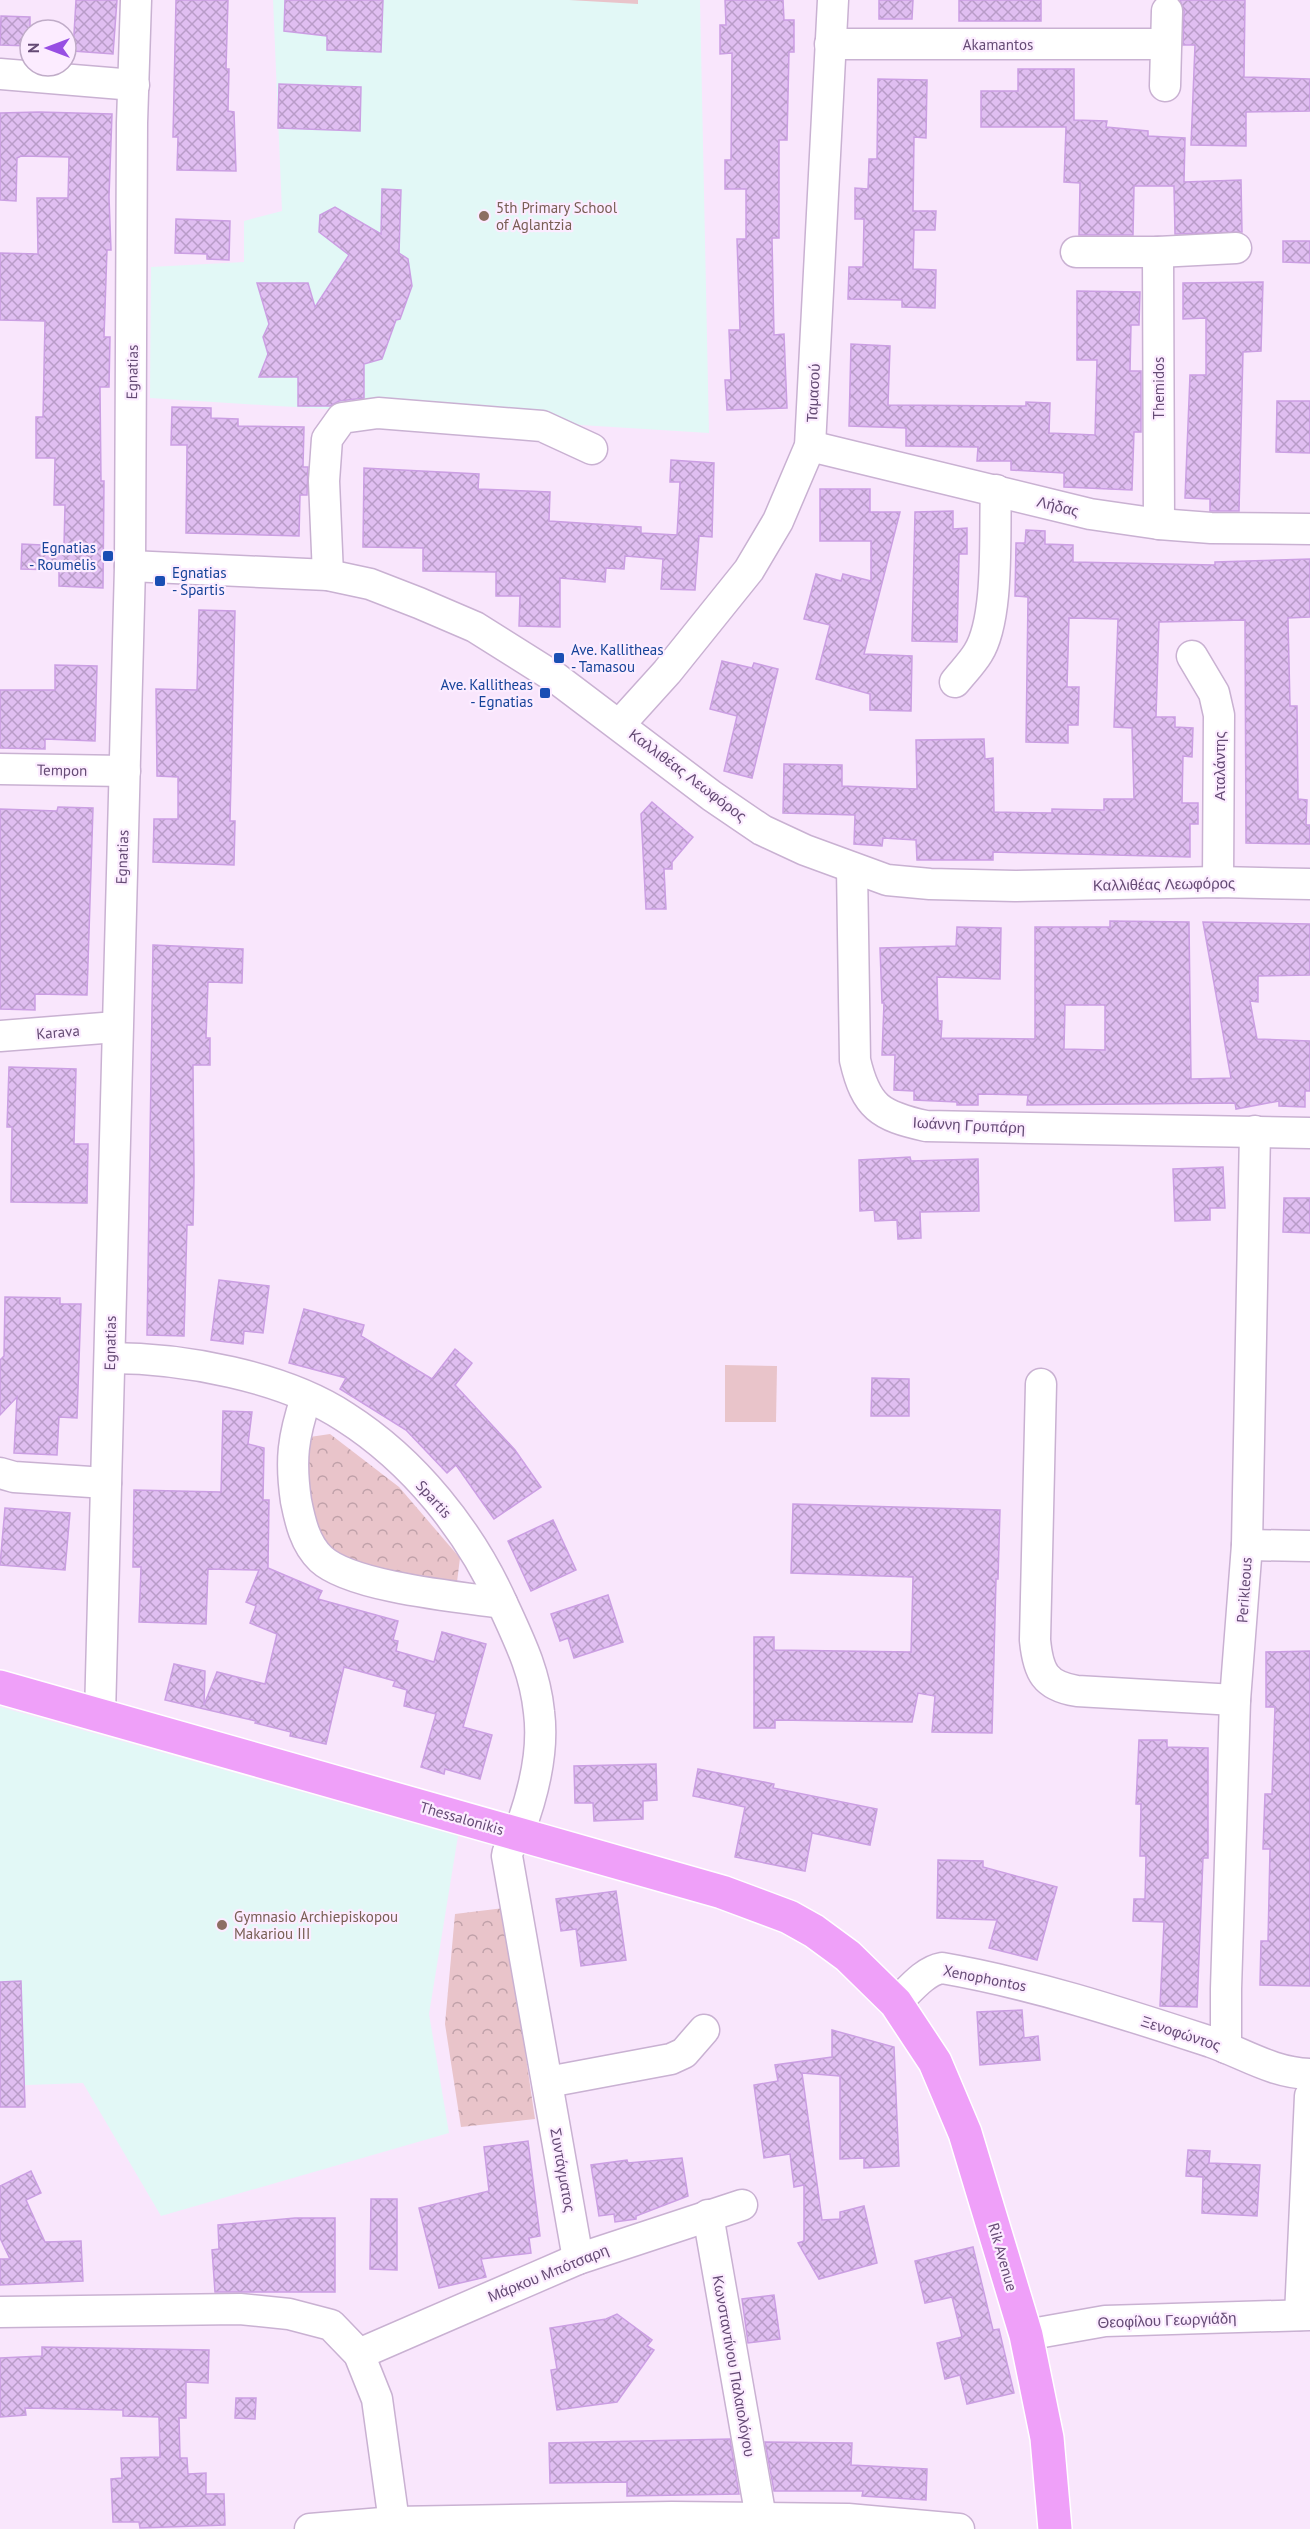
<svg xmlns="http://www.w3.org/2000/svg" width="1310" height="2529" font-family="'PT Sans',sans-serif">
  <style>
    .education { fill: #e2f8f6 }
    .forest { fill: url(#forest-crowns) }
    .garden { fill: #e9c4ca }
    .building { fill: url(#building-cross-hatch); stroke: #cb9fe3; stroke-width: 1.5; fill-rule: evenodd }
    .lines { fill: none; stroke-linecap: round; stroke-linejoin: round }
    .minor-casing { stroke: #c9b1d2; stroke-width: 33 }
    .major-casing { stroke: #fff; stroke-width: 36 }
    .minor { stroke: #fff; stroke-width: 30 }
    .major { stroke: #efa0f9; stroke-width: 33 }
    .education-dot { fill: #8d6e63; stroke: #fcecff; stroke-width: 2 }
    .transit-dot { fill: #1a4fb4; stroke: #fcecff; stroke-width: 2 }
    .labels { text-anchor: middle; dominant-baseline: central; stroke-width: 4.5; stroke-linejoin: round; paint-order: stroke }
    .street-label { font-size: 15px; fill: #654b75; stroke: #fcecff }
    .education-label { font-size: 15px; fill: #785e54; stroke: #fcecff; text-anchor: start }
    .transit-label { font-size: 15px; fill: #164399; stroke: #fcecff; text-anchor: end }
  </style>
  <defs>
    <pattern id="forest-crowns" width="20" height="18" patternUnits="userSpaceOnUse" patternTransform="scale(1.5)"><rect width="20" height="18" fill="#e9c4ca"/><path d="M2 6a3 3 0 1 1 6 0M12 15a3 3 0 1 1 6 0" fill="none" stroke="#c0a1a9"/></pattern>
    <pattern id="building-cross-hatch" width="8" height="8" patternUnits="userSpaceOnUse" patternTransform="scale(1.5)"><rect width="8" height="8" fill="#e0bef1"/><path d="M0 0l8 8M0 8l8-8" fill="none" stroke="#b99cc8"/></pattern>
  </defs>
  <rect width="100%" height="100%" fill="#f9e6fc"/>
  <g class="education">
    <path d="M273,0H700L709,433L150,398L151,267L244,262V221L282,211Z"/>
    <path d="M0,1707L458,1836L429,2014L449,2133L161,2216L83,2083L0,2086Z"/>
  </g>
  <g class="forest">
    <path d="M330,1434L399,1487L460,1558L457,1582L351,1564L316,1536L303,1438Z"/>
    <path d="M504,1908L535,2119L461,2127L445,2024L455,1914Z"/>
  </g>
  <g class="garden">
    <path d="M569,0H638V4Z"/>
    <path d="M725,1365L777,1366L776,1422H725Z"/>
  </g>
  <g class="building">
    <path d="M76,0H117L113,54L73,51Z"/>
    <path d="M176,0H228L226,69H229L228,111L234,112L236,171L177,170L178,137H173Z"/>
    <path d="M285,0H383L381,52L327,50V36L284,31Z"/>
    <path d="M725,0H783L784,20H794V52H789L787,140H779V238H772L774,335L784,334L787,408L727,410L725,380H731L729,330H740L737,239H746V189H725V160H731L732,53L720,54V25H726Z"/>
    <path d="M879,0H913L912,19H879Z"/>
    <rect x="959" y="0" width="82" height="21"/>
    <path d="M1180,0H1245L1244,77L1310,79V111L1246,112V146L1191,145L1195,45H1183L1184,11Z"/>
    <path d="M1,16L30,17V46L0,45Z"/>
    <path d="M1018,69H1074V120L1107,121L1106,127L1148,131V136L1185,138L1184,182L1241,180L1242,232L1175,234L1174,186H1134L1133,235H1079L1080,183L1064,182L1066,127H981V91H1018Z"/>
    <path d="M878,79L927,80L926,138L914,137L913,211H936L935,230H914L913,269L936,270L935,308L902,307V300L848,299L849,267H863L864,219H855V188L868,189L869,159H877Z"/>
    <path d="M279,84L361,87L360,131L278,128Z"/>
    <path d="M39,112L112,114L109,197L111,250H107L104,337H110L109,387H100L101,481H104L103,588L59,586V570L21,569L22,544L64,546L65,505H54L55,458H36V417H43L45,321L0,320V253L38,254L37,198H68L69,157L21,156L17,158L16,201L0,200V113Z"/>
    <path d="M382,189L401,190L399,253L408,259L412,286L400,319L396,320L382,359L364,364V398L339,401L330,406H298V377H259L268,354L263,337L269,324L257,283H308L315,307L349,255L319,232L320,215L335,207L381,234Z"/>
    <path d="M176,219L230,221L229,260L207,259V254L175,253Z"/>
    <path d="M1283,241H1310V263L1283,262Z"/>
    <path d="M1263,282L1261,351L1243,352L1239,511H1210V499L1185,498L1190,375H1206V318L1183,319V283Z"/>
    <path d="M1077,291L1140,292L1139,325H1131L1130,371H1141V432H1134L1132,490L1064,487V473L1011,470V461H977L978,447L906,446V428L849,426L851,344L890,346L888,405L1026,406V402L1050,403L1049,433L1095,435L1097,360H1077Z"/>
    <path d="M1277,401H1310V453L1276,452Z"/>
    <path d="M172,407L211,408V418L238,419V426L304,427L303,467H308L307,495H300L299,536L186,533L187,445H171Z"/>
    <path d="M671,460L714,463L712,537L699,536L695,590L661,589L663,559L625,556L624,569L606,568L605,582L560,578V627L519,626L520,596H496V572L423,571V548L363,547L364,468L479,474L478,489L550,492L549,521L641,527V533L677,535L680,482H670Z"/>
    <path d="M820,489H870V512H900L864,654L912,656L911,711L870,710V694L816,679L830,625L804,619L816,574L841,581L843,574L871,581V541H820Z"/>
    <path d="M953,511V529L967,528V554H959L957,642L912,641L915,512Z"/>
    <path d="M1026,530L1045,531V544L1073,545V562L1215,565V562L1310,559V617L1288,618L1290,706H1297L1298,799L1307,800L1306,825H1310V844L1246,843L1245,620L1159,622L1156,717H1175V727L1193,728L1192,757L1183,756L1182,803H1198V824H1190V857L993,852V860H917L916,840L883,838L882,846L854,844L855,815L783,813L784,764L842,765V786L917,789L916,740L984,739L985,759L993,758L994,812L1052,813V809L1104,810V799H1134L1132,728L1114,727L1118,619L1069,618L1067,687H1079L1078,725H1068V743L1026,742L1028,597L1015,596L1016,543H1025Z"/>
    <path d="M199,610L235,611L230,821H235L234,865L153,862L154,819H178V777L157,776L156,689L197,690Z"/>
    <path d="M722,661L752,668L754,663L778,669L752,778L724,771L737,716L710,709Z"/>
    <path d="M55,665L97,666L95,741L45,739V749L0,748V690H55Z"/>
    <path d="M652,802L693,837L672,862V869H664L666,909H646L641,814Z"/>
    <path d="M58,807L93,808L87,995L35,994V1010L0,1009V809L57,811Z"/>
    <path d="M1110,921L1189,922L1191,1079L1231,1078L1203,922L1310,924V975L1258,976V1002L1250,1001L1257,1039L1310,1041V1091H1305V1107L1279,1106V1101L1236,1109L1235,1103L1027,1105L1028,1095L978,1094V1105H957V1102L914,1100V1091L894,1090L895,1055H882L884,1003H882L880,948L956,946L957,927L1001,928L1000,979L937,977L938,1021H942L941,1038L1035,1039V927H1110ZM1065,1005H1105V1050L1064,1049Z"/>
    <path d="M153,945L243,949L242,983L208,982L206,1038H210V1065H193L194,1176L193,1225H187L184,1336L147,1335Z"/>
    <path d="M9,1067L76,1069L74,1144H88L87,1203L11,1202L12,1127H7Z"/>
    <path d="M910,1157L911,1161L978,1159L979,1211L920,1212L921,1238L898,1239L897,1220L875,1221L874,1210L860,1211L859,1160Z"/>
    <path d="M1223,1167L1225,1208H1210V1220L1175,1221L1173,1169Z"/>
    <path d="M1284,1198H1310V1233L1283,1232Z"/>
    <path d="M219,1280L269,1286L263,1333L244,1331L243,1344L211,1340Z"/>
    <path d="M5,1297L60,1298V1304H81L77,1418L59,1417L57,1455L14,1453L17,1397L0,1415V1360L4,1356Z"/>
    <path d="M304,1309L364,1325L361,1336L432,1379L455,1349L472,1363L455,1385L515,1450L541,1487L494,1519L456,1465L447,1473L406,1430L340,1389L346,1378L289,1363Z"/>
    <path d="M872,1378L909,1379V1416H871Z"/>
    <path d="M223,1411L252,1412L248,1444L264,1448L263,1500H269L268,1568L322,1591L318,1599L398,1621L393,1640L398,1641L396,1651L434,1662L442,1632L486,1644L463,1727L492,1735L480,1779L445,1769L444,1774L421,1767L436,1714L404,1706L407,1690L393,1686L395,1681L344,1667L326,1744L290,1736L291,1732L255,1723L256,1721L165,1700L174,1664L205,1671L204,1705L217,1672L265,1684L277,1634L250,1623L256,1606L246,1602L259,1570L208,1569L206,1624L139,1622L141,1567H133L134,1490L221,1492Z"/>
    <path d="M793,1504L1000,1510L998,1579H996L992,1733L932,1732L935,1696L918,1693L912,1722L775,1720V1728H754V1637H774V1650L911,1652L913,1577L791,1573Z"/>
    <path d="M5,1508L70,1513L65,1570L0,1565Z"/>
    <path d="M553,1520L576,1570L531,1591L508,1541Z"/>
    <path d="M608,1595L623,1642L574,1658L568,1638L560,1641L551,1614Z"/>
    <path d="M1310,1651V1986L1260,1985L1261,1941H1268L1270,1849H1263L1265,1794H1272L1275,1707H1266V1652Z"/>
    <path d="M1139,1740H1167V1747L1208,1748V1858H1203L1197,2007L1160,2006L1164,1922L1133,1921L1134,1899H1145L1146,1856H1140L1141,1804H1136Z"/>
    <path d="M656,1764L657,1800L643,1801V1819L594,1821L593,1803H575L574,1766Z"/>
    <path d="M698,1769L774,1784L773,1788L877,1809L870,1845L812,1833L805,1871L735,1857L745,1807L693,1796Z"/>
    <path d="M938,1860L983,1861V1867L1057,1887L1037,1960L989,1948L997,1920L937,1918Z"/>
    <path d="M616,1891L626,1960L581,1966L576,1929L561,1931L556,1899Z"/>
    <path d="M21,1981L25,2107H0V1982Z"/>
    <path d="M1022,2010L1024,2038L1038,2036L1040,2060L980,2065L977,2012Z"/>
    <path d="M832,2030L894,2047L899,2166L864,2168V2158L840,2159V2076L802,2073L822,2220L840,2219V2212L864,2206L877,2263L819,2279L798,2243L804,2241V2185L794,2187L790,2154L764,2158L754,2085L778,2081L775,2065L832,2057Z"/>
    <path d="M528,2141L540,2236L529,2238L531,2253L481,2259L486,2277L439,2288L419,2208L489,2191L484,2147Z"/>
    <path d="M1188,2150L1210,2151L1209,2163L1260,2165L1257,2216L1202,2213L1203,2177L1186,2176Z"/>
    <path d="M682,2158L688,2196L636,2216V2219L615,2222L614,2214L599,2216L591,2165L627,2160L628,2163Z"/>
    <path d="M31,2171L41,2193L26,2200L45,2242L81,2241L83,2281L0,2285V2259H10L0,2238V2186Z"/>
    <path d="M371,2199H397V2270L370,2269Z"/>
    <path d="M295,2218H335V2292H215L212,2250L219,2249L218,2225Z"/>
    <path d="M973,2247L993,2330L999,2329L1014,2393L967,2404L960,2375L945,2379L937,2343L962,2337L952,2297L925,2303L915,2261Z"/>
    <path d="M774,2295L780,2339L748,2343L742,2299Z"/>
    <path d="M617,2314L652,2340L647,2346L654,2350L617,2402L557,2410L551,2370L557,2369L550,2328L606,2319Z"/>
    <path d="M42,2347L209,2350L208,2383L186,2382V2418H179L180,2458H187L188,2474L206,2473V2494H224L225,2525L140,2528L139,2522H113L111,2479L122,2478L121,2458L160,2457L159,2417L123,2416V2410L25,2408L26,2415L0,2417V2358L42,2356Z"/>
    <path d="M236,2398H256L255,2419L235,2418Z"/>
    <path d="M730,2439L739,2494L627,2496V2482L550,2483L549,2443Z"/>
    <path d="M765,2442L852,2443L851,2465L927,2469L926,2500L862,2496L863,2491H774Z"/>
  </g>
  <g class="lines">
    <defs>
      <g id="minor">
        <path d="M830,44H1166"/>
        <path d="M0,74L134,85"/>
        <path d="M1165,86L1167,11"/>
        <path d="M1076,252H1158L1236,248"/>
        <path d="M1158,252L1159,524"/>
        <path d="M810,446L1090,514L1159,524L1211,528L1310,529"/>
        <path d="M130,566L328,575L370,584L419,603L475,627L556,678L712,796L762,830L805,850L887,880L930,884L1015,886L1218,882L1310,884"/>
        <path d="M328,575L324,481L327,439L342,418L378,413L542,426L592,449"/>
        <path d="M1192,656L1214,693L1219,715L1218,882"/>
        <path d="M955,682C963,672 972,663 978,653C1000,618 994,532 996,490"/>
        <path d="M620,724L667,672L749,570L778,521L810,446L833,0"/>
        <path d="M0,769L125,771"/>
        <path d="M852,868L855,1060C866,1107 880,1116 926,1126L1310,1133"/>
        <path d="M0,1036L116,1027"/>
        <path d="M110,1358C182,1358 283,1376 345,1417C414,1461 470,1531 503,1605C520,1642 535,1672 539,1712C544,1751 533,1795 519,1832C515,1840 508,1846 507,1856L578,2259"/>
        <path d="M1041,1384L1035,1640C1038,1672 1045,1686 1077,1691L1235,1700"/>
        <path d="M306,1398C293,1437 290,1460 296,1501C300,1521 305,1544 321,1559C351,1587 459,1597 502,1603"/>
        <path d="M0,1473L14,1477L106,1483"/>
        <path d="M1247,1545L1310,1546"/>
        <path d="M100,1715L130,566L132,123L136,0"/>
        <path d="M896,2003C909,1991 924,1971 942,1968C1034,1984 1122,2013 1211,2042C1245,2054 1273,2073 1310,2074"/>
        <path d="M1226,2048V1989L1235,1700L1247,1545L1255,1131"/>
        <path d="M548,2082L671,2059L684,2053L704,2030"/>
        <path d="M708,2215L761,2518"/>
        <path d="M0,2312L240,2309L289,2314L331,2325L359,2354L377,2399L394,2522"/>
        <path d="M1300,2315L1310,2096"/>
        <path d="M1026,2335L1105,2321L1310,2315"/>
        <path d="M359,2354L578,2259L742,2205"/>
        <path d="M310,2529L394,2522L672,2517L848,2519L959,2529"/>
      </g>
      <path id="major" d="M0,1687L722,1892L789,1917L814,1931L848,1956L896,2003L935,2062L965,2133L1026,2335L1047,2438L1055,2529"/>
    </defs>
    <use href="#minor" class="minor-casing"/>
    <use href="#major" class="major-casing"/>
    <use href="#minor" class="minor"/>
    <use href="#major" class="major"/>
  </g>
  <g class="education-dot">
    <circle cx="484" cy="216" r="6"/>
    <circle cx="222" cy="1925" r="6"/>
  </g>
  <g class="transit-dot">
    <rect x="102" y="550" width="12" height="12" rx="3"/>
    <rect x="154" y="575" width="12" height="12" rx="3"/>
    <rect x="553" y="652" width="12" height="12" rx="3"/>
    <rect x="539" y="687" width="12" height="12" rx="3"/>
  </g>
  <g class="labels">
    <g class="street-label">
      <text x="998" y="44">Akamantos</text>
      <text transform="translate(132 372) rotate(-89)">Egnatias</text>
      <text transform="translate(1158 388) rotate(-90)">Themidos</text>
      <text transform="translate(813 393) rotate(-87)">Ταμασού</text>
      <text transform="translate(1058 506) rotate(14)">Λήδας</text>
      <text transform="translate(1219 766) rotate(-90)">Αταλάντης</text>
      <text transform="translate(62 770) rotate(1)">Tempon</text>
      <text transform="translate(688 775) rotate(37)">Καλλιθέας Λεωφόρος</text>
      <text transform="translate(122 857) rotate(-88)">Egnatias</text>
      <text transform="translate(1164 884) rotate(-1)">Καλλιθέας Λεωφόρος</text>
      <text transform="translate(58 1032) rotate(-5)">Karava</text>
      <text transform="translate(969 1125) rotate(3)">Ιωάννη Γρυπάρη</text>
      <text transform="translate(110 1343) rotate(-89)">Egnatias</text>
      <text transform="translate(434 1499) rotate(48)">Spartis</text>
      <text transform="translate(1244 1590) rotate(-86)">Perikleous</text>
      <text transform="translate(462 1818) rotate(16)">Thessalonikis</text>
      <text transform="translate(985 1978) rotate(11)">Xenophontos</text>
      <text transform="translate(1181 2033) rotate(18)">Ξενοφώντος</text>
      <text transform="translate(563 2170) rotate(80)">Συντάγματος</text>
      <text transform="translate(1003 2257) rotate(74)">Rik Avenue</text>
      <text transform="translate(548 2273) rotate(-22)">Μάρκου Μπότσαρη</text>
      <text transform="translate(1167 2320) rotate(-2)">Θεοφίλου Γεωργιάδη</text>
      <text transform="translate(734 2366) rotate(80)">Κωνσταντίνου Παλαιολόγου</text>
    </g>
    <g class="education-label">
      <text x="496" y="207">5th Primary School<tspan x="496" dy="17">of Aglantzia</tspan></text>
      <text x="234" y="1916">Gymnasio Archiepiskopou<tspan x="234" dy="17">Makariou III</tspan></text>
    </g>
    <g class="transit-label">
      <text x="96" y="547">Egnatias<tspan x="96" dy="17">- Roumelis</tspan></text>
      <text x="172" y="572" text-anchor="start">Egnatias<tspan x="172" dy="17">- Spartis</tspan></text>
      <text x="571" y="649" text-anchor="start">Ave. Kallitheas<tspan x="571" dy="17">- Tamasou</tspan></text>
      <text x="533" y="684">Ave. Kallitheas<tspan x="533" dy="17">- Egnatias</tspan></text>
    </g>
  </g>
  <g transform="translate(48 48) rotate(270)"><circle r="28" fill="#fcecff" stroke="#c0acc8" stroke-width="1.5"/>
  <path d="M0-4.5L10 22L0 15L-10 22Z" fill="#974ee3"/>
  <text y="-9" font-size="16" font-weight="bold" text-anchor="middle" fill="#654b75">N</text>
  </g>
</svg>
